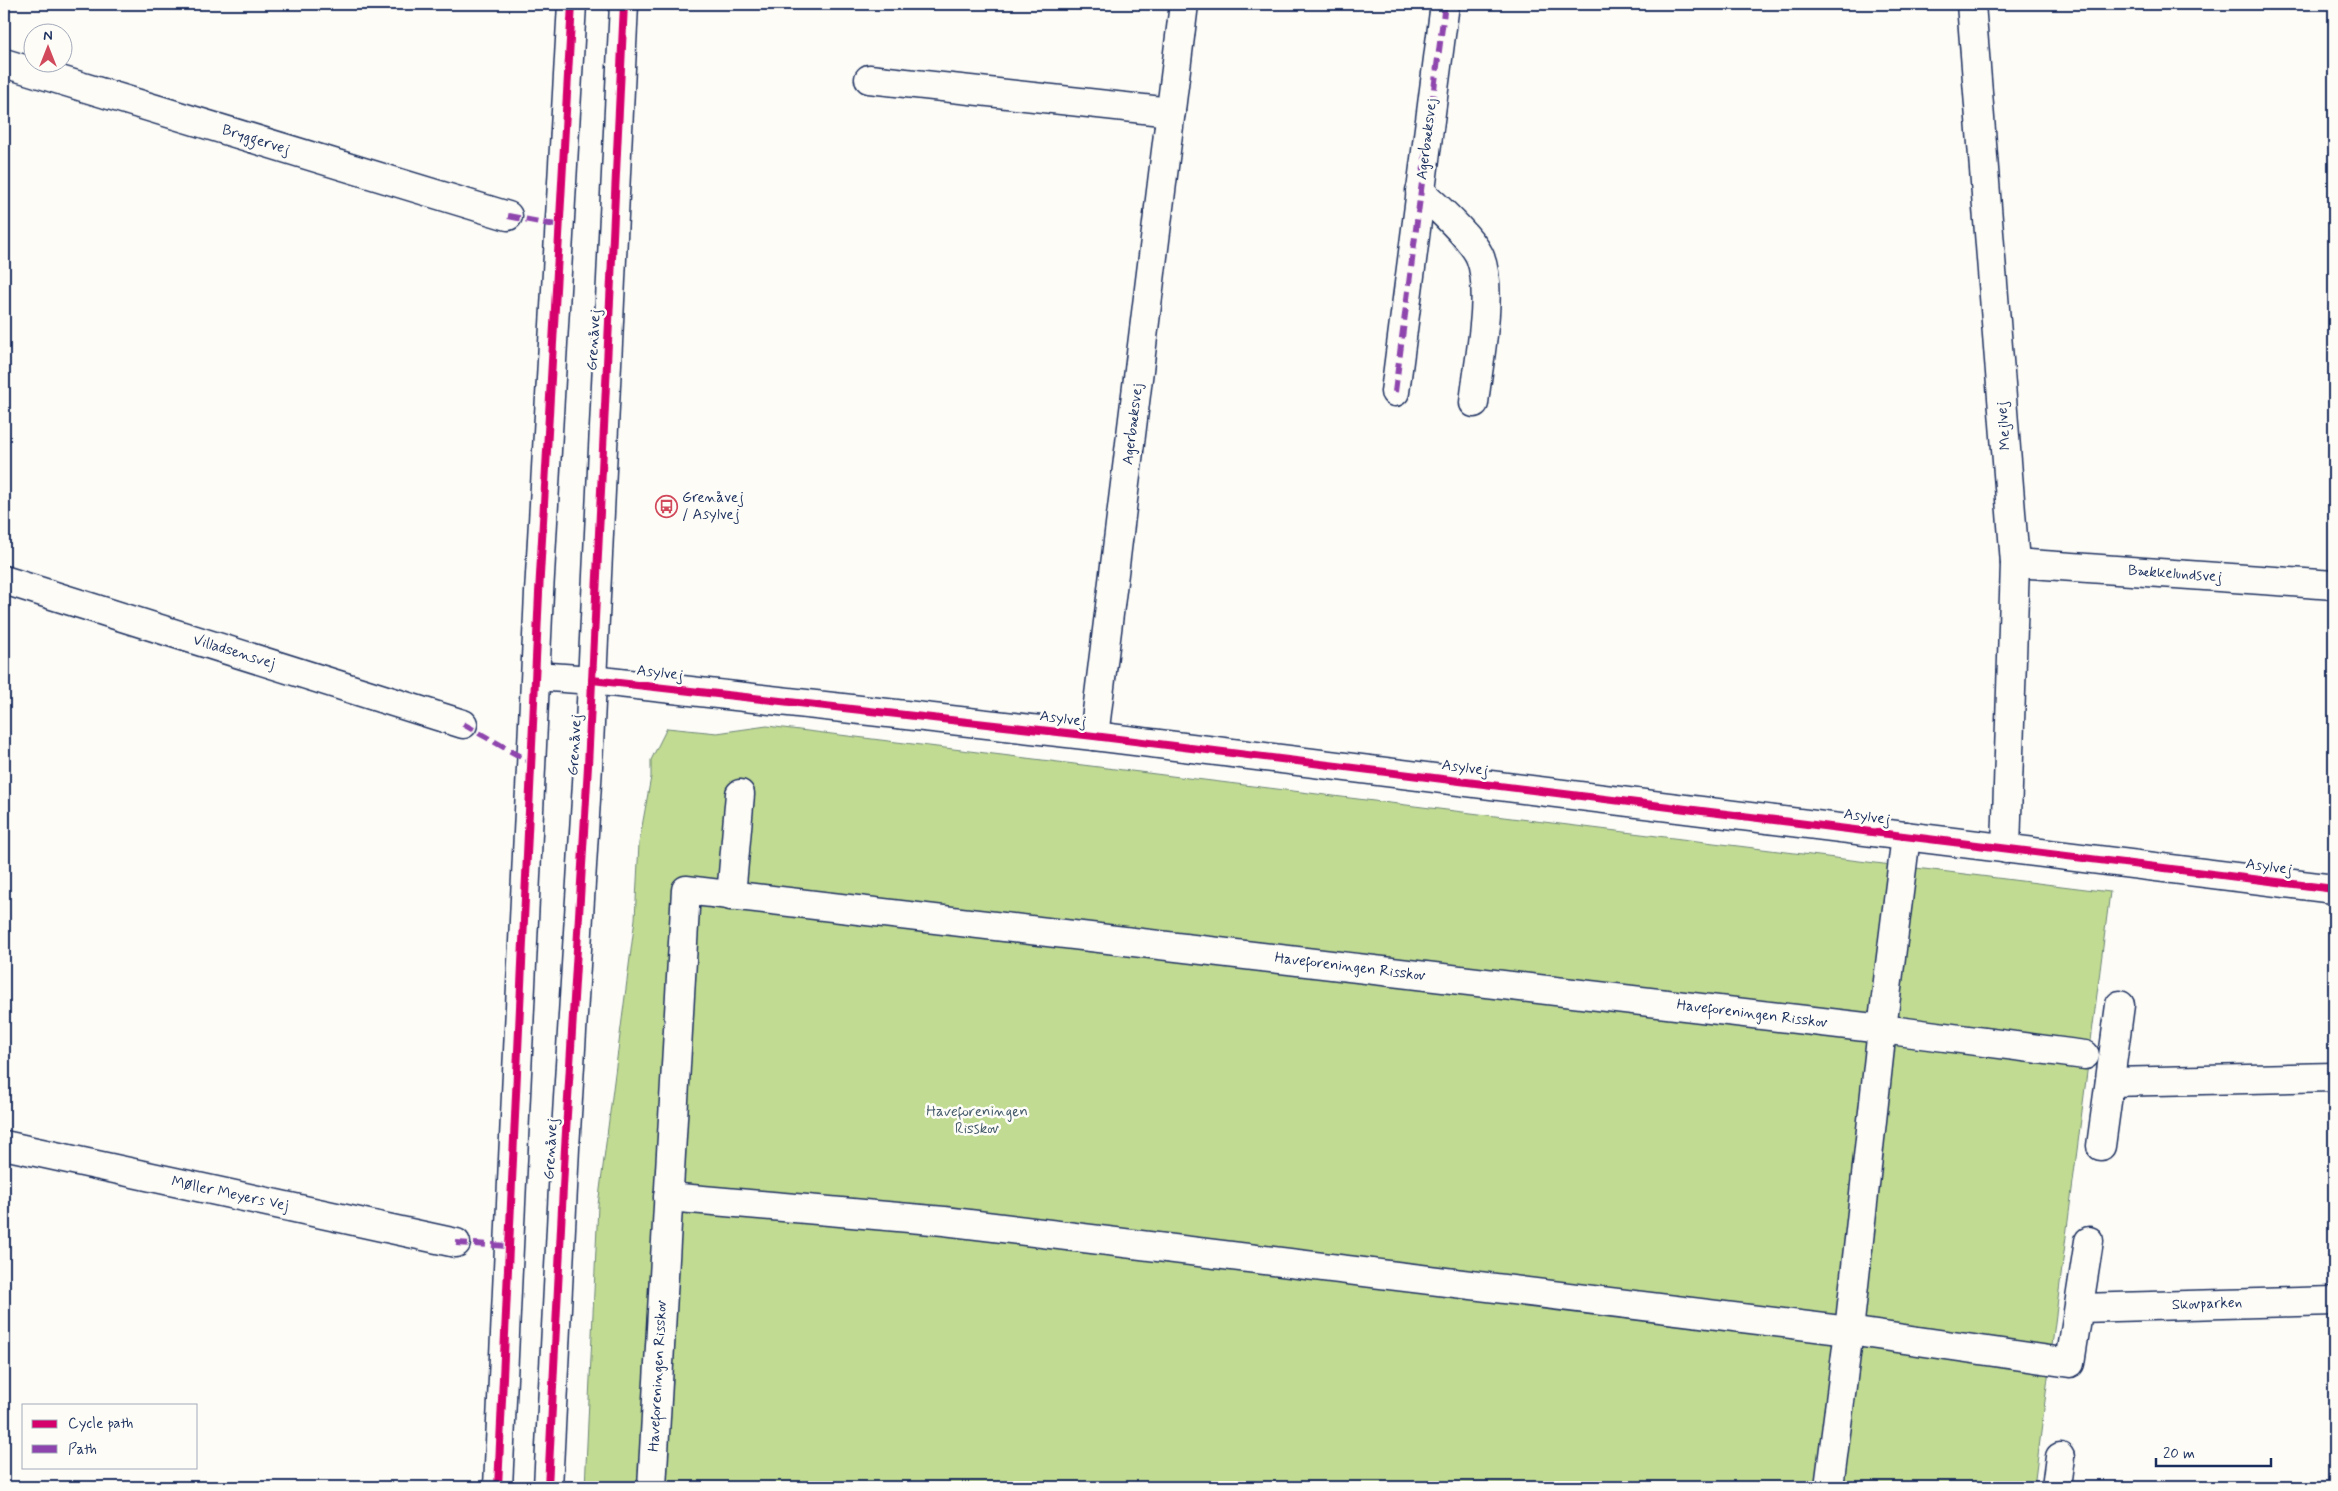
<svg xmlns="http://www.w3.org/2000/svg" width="2338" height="1491" font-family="Mynerve,sans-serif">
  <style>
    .green { fill: #c1db92; stroke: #6e8578 }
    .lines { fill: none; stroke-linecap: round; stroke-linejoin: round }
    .minor-casing { stroke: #1b2f5e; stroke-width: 31 }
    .minor { stroke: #fdfcf7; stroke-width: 28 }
    .quiet { stroke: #8e44ad; stroke-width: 6; stroke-dasharray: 12 6; stroke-linecap: butt }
    .cycleway-casing { stroke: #fdfcf7; stroke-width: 11 }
    .cycleway { stroke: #d6006c; stroke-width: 8 }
    .labels { text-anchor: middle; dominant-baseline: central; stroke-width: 5; stroke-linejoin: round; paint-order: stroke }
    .street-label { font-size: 15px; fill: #1b2f5e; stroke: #fdfcf7 }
    .poi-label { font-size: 15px; fill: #1b2f5e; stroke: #fdfcf7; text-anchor: start }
    .park-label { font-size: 15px; fill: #445a6b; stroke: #fdfcf7 }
  </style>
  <rect width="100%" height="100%" fill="#fdfcf7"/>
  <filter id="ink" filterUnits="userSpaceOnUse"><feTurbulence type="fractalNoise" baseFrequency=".02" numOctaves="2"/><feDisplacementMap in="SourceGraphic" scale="10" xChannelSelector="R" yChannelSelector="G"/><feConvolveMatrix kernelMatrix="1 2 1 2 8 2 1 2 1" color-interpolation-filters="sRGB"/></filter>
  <g filter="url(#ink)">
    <path class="green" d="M767,726L2110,892L2034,1487H585L598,1205L635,919L639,843L651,777V760L667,728L717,733Z"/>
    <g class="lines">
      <defs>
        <g id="minor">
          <path d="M1971,4L2015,563L2006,849"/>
          <path d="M4,63L508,216"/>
          <path d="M869,79L1171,112"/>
          <path d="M1420,191C1436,206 1472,238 1480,257C1494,292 1478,364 1474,403"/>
          <path d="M1395,392L1445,4"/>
          <path d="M2015,563L2334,585"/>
          <path d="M4,580L463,724"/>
          <path d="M536,676L592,680L1094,736L2334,889"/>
          <path d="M1094,736L1184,4"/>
          <path d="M1906,836L1882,1029L2085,1055"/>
          <path d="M731,896L740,794"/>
          <path d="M2110,1082L2334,1077"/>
          <path d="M4,1145L456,1243"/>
          <path d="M2101,1146L2120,1005"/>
          <path d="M668,1197L944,1221L1849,1331L2070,1363L2089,1241"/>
          <path d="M2080,1308L2334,1301"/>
          <path d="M498,1487L539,593L572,4"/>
          <path d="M548,1487L565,1148L588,766L624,4"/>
          <path d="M652,1487L686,890L1882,1029L1849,1331L1829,1487"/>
          <path d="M2056,1487L2060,1457"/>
        </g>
      </defs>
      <use href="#minor" class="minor-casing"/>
      <use href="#minor" class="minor"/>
      <g class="quiet">
        <path d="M508,216L560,226"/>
        <path d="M1395,392L1445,4"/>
        <path d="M463,724L532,763"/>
        <path d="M456,1243L509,1246"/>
      </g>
      <defs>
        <g id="cycleway">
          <path d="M592,680L1094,736L2334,889"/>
          <path d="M498,1487L539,593L572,4"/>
          <path d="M548,1487L565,1148L588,766L624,4"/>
        </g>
      </defs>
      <use href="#cycleway" class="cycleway-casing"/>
      <use href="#cycleway" class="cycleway"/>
    </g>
  </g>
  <defs>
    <symbol id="bus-ring" viewBox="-11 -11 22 22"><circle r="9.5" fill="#fdfcf7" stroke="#d1495b" stroke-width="1.5"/><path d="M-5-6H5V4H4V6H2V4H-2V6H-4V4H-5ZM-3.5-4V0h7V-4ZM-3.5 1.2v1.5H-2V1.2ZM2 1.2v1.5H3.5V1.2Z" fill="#d1495b"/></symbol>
  </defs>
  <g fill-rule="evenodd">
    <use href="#bus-ring" x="654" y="494" width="25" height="25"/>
  </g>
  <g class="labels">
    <g class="street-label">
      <text transform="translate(1427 139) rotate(-83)">Agerbæksvej</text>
      <text transform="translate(256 140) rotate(17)">Bryggervej</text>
      <text transform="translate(594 340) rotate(-87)">Grenåvej</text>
      <text transform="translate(1133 424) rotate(-83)">Agerbæksvej</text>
      <text transform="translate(2004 426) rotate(-95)">Mejlvej</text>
      <text transform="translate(2175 574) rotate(4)">Bækkelundsvej</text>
      <text transform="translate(234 652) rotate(17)">Villadsensvej</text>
      <text transform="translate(660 673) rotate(6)">Asylvej</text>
      <text transform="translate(1063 719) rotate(7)">Asylvej</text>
      <text transform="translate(575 745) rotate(-87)">Grenåvej</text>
      <text transform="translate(1465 768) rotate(7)">Asylvej</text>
      <text transform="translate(1867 817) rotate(7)">Asylvej</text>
      <text transform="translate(2269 867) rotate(7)">Asylvej</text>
      <text transform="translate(1350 967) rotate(7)">Haveforeningen Risskov</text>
      <text transform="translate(1752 1014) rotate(7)">Haveforeningen Risskov</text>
      <text transform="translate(551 1149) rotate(-87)">Grenåvej</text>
      <text transform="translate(230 1194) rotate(12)">Møller Meyers Vej</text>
      <text transform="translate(2207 1304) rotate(-2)">Skovparken</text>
      <text transform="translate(658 1376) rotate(-87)">Haveforeningen Risskov</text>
    </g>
    <g class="poi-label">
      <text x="682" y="498">Grenåvej<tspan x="682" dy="17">/ Asylvej</tspan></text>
    </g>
    <g class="park-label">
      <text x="977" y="1112">Haveforeningen<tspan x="977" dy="17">Risskov</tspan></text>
    </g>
  </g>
  <rect width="2338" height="1491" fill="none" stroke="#fdfcf7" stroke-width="20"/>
  <rect x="10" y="10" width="2318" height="1471" fill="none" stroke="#1b2f5e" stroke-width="2" filter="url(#ink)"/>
  <rect x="22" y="1404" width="175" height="65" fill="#fdfcf7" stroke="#a3aaba"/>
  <rect x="32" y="1420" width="25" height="8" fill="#d6006c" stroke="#a3aaba"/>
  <text x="68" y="1428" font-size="15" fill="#1b2f5e">Cycle path</text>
  <rect x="32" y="1445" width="25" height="8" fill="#8e44ad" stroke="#a3aaba"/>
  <text x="68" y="1454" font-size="15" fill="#1b2f5e">Path</text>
  <g transform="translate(48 48)"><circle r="24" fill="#fdfcf7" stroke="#a3aaba"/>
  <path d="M0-4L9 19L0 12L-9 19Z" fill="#d1495b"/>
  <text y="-8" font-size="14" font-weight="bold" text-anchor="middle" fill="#1b2f5e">N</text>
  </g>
  <path d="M2156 1458v8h115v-8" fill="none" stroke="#1b2f5e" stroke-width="2.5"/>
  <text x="2163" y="1458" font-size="15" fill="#1b2f5e" stroke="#fdfcf7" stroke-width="4" paint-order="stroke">20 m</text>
</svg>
